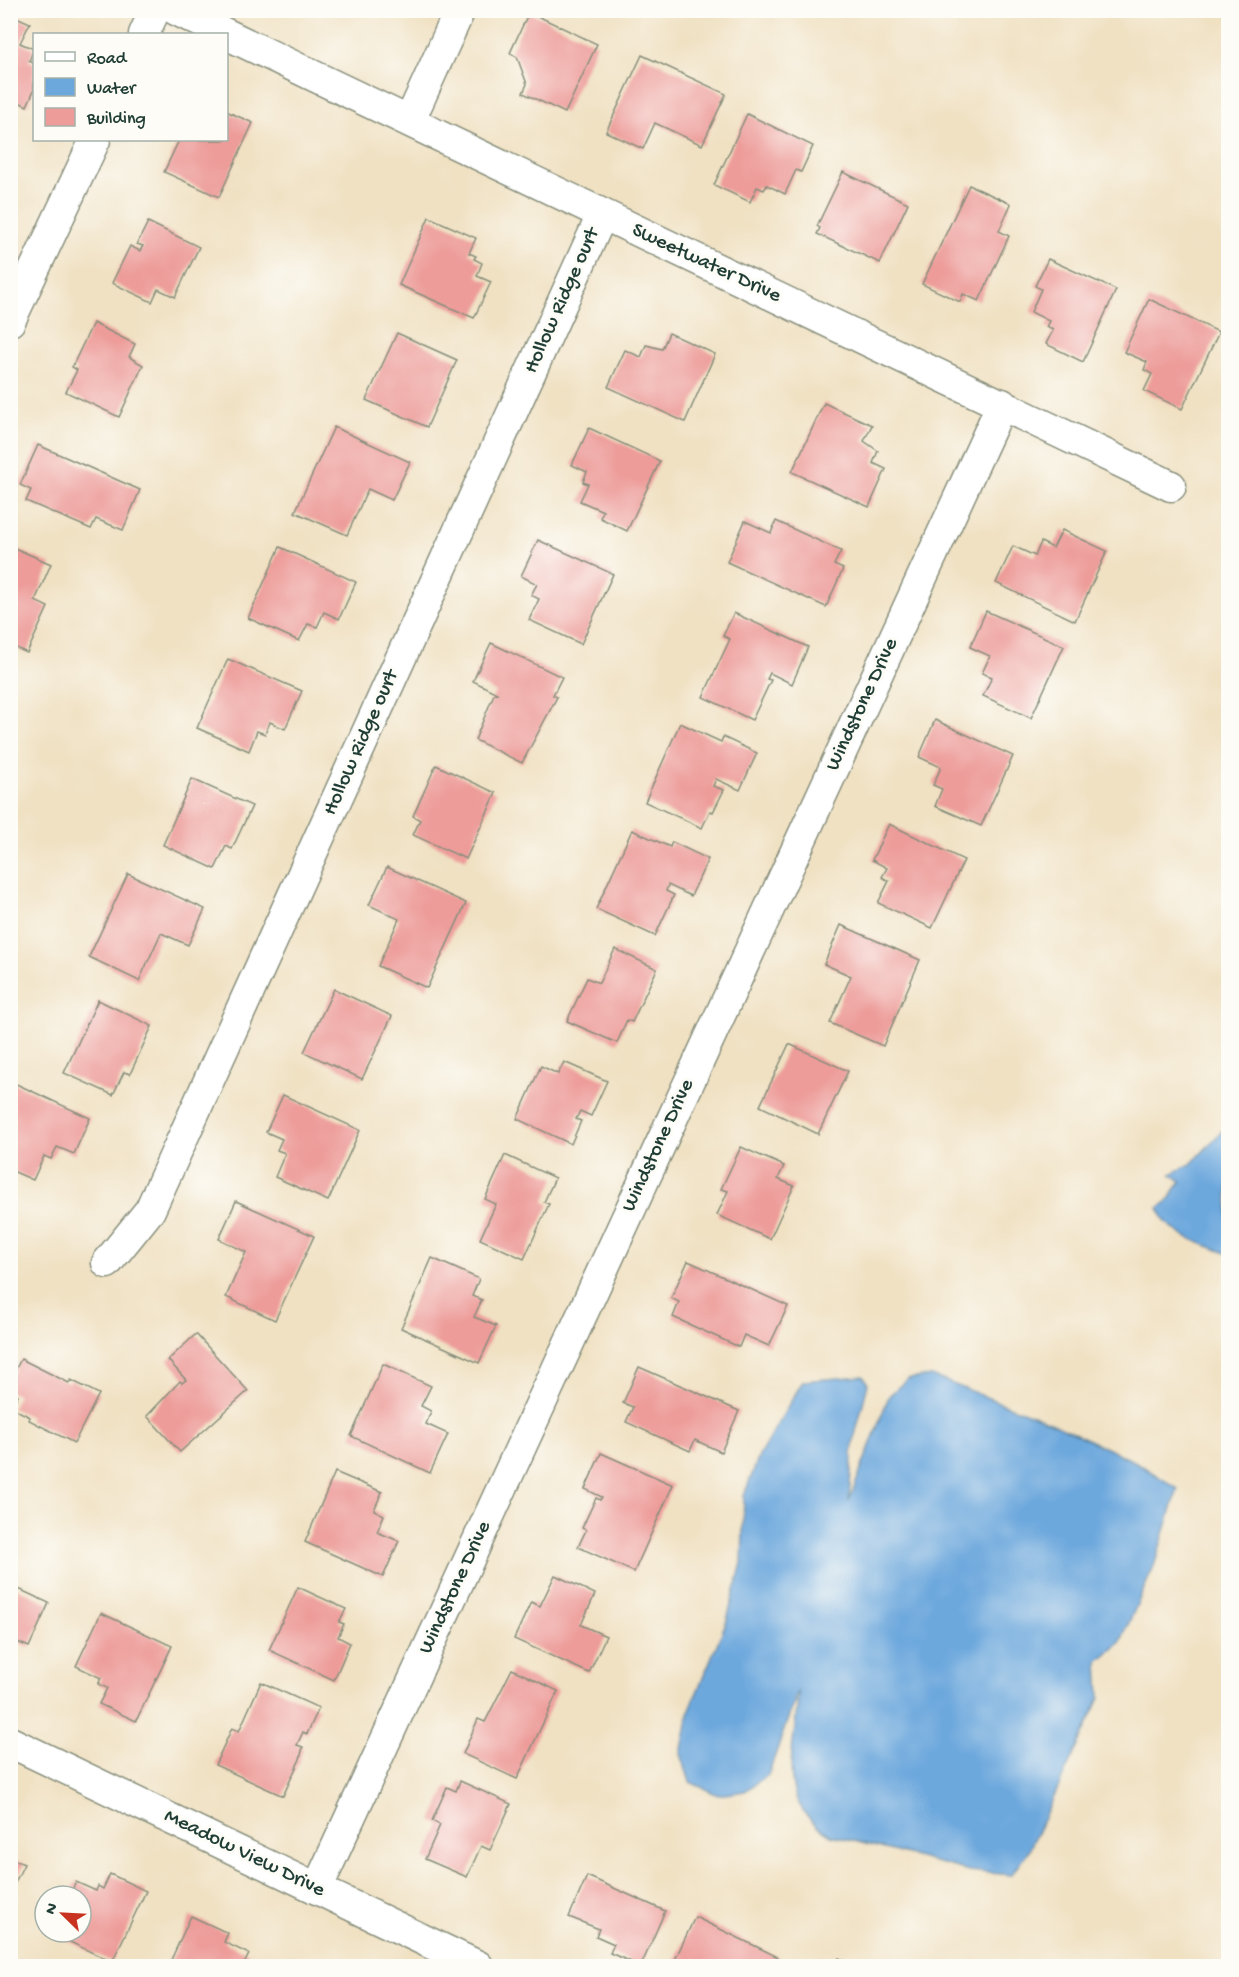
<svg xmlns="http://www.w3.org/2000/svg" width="1239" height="1977" font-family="'Gochi Hand',sans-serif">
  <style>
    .water { fill: #6da8dd; stroke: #467288; stroke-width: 1.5 }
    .building { fill: #ed9c9a }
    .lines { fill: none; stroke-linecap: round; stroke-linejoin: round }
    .street-casing { stroke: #888f7c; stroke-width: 33 }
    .street { stroke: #fff; stroke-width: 30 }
    .labels { text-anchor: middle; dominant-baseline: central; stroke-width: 6; stroke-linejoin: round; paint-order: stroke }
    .street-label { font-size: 21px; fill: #1f3d34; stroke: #fdfcf7 }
  </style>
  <rect width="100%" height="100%" fill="#fdfcf7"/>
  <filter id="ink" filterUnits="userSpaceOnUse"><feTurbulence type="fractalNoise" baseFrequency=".0167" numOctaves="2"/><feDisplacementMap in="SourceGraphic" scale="12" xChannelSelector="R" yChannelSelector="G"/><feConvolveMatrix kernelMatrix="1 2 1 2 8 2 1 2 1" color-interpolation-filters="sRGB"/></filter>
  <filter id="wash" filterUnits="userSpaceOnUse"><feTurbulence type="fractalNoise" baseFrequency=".008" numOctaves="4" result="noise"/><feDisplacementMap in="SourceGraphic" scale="24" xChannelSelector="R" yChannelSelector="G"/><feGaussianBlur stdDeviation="1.35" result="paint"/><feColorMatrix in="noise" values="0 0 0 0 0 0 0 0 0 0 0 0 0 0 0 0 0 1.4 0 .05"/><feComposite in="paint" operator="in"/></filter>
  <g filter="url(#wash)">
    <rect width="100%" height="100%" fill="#f0e1c3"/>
    <g class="water">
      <path d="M1228,1125V1254C1204,1243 1166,1236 1159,1208L1168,1201L1181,1181L1171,1174L1191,1164Z"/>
      <path d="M863,1376L868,1384L853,1443L849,1501L889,1396L907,1379L932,1376L1048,1421L1136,1462L1178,1489L1154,1566L1120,1643L1098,1661L1100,1698L1029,1850L1011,1875L969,1871L831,1835C770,1800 797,1748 798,1691L768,1775L745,1791L718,1795L690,1782L681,1754L690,1709L727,1620L742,1563L744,1495L760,1454L803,1381Z"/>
    </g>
    <g id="blocks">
      <g class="building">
        <path d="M529,12L597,44L565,113L523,93L527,84L517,57L510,53Z"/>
        <path d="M10,14L30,23L20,43L34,49L29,61L34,63V90L27,106L10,98Z"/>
        <path d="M642,55L726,94L702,145L655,123L643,149L606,132Z"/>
        <path d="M226,111L253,123L219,197L164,172L179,140H226Z"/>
        <path d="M747,114L813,146L801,172L796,170L785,194L767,185L764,190L757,187L750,202L714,185Z"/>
        <path d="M843,172L908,203L880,263L817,234L820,228L817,226Z"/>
        <path d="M969,185L1011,204L999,231L1009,236L979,301L963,294L960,302L922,284Z"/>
        <path d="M429,217L476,238L469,253L476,256L474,259L482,263L477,276L491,282L474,318L399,285Z"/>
        <path d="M148,222L199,247L175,297L158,289L152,302L112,283L130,246L140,251L143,246L137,244Z"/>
        <path d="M1048,259L1116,290L1083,362L1046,344L1053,330L1046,327L1049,321L1031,312L1041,289L1035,286Z"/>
        <path d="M1149,299L1219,332L1182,409L1144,391L1152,374L1144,370L1147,362L1124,352Z"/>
        <path d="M93,323L135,344L129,357L143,365L119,417L66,392L77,370L72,367Z"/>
        <path d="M397,333L457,360L427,427L366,400Z"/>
        <path d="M669,333L715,354L685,422L608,387L625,350L641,357L646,345L662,349Z"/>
        <path d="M824,403L872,425L864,441L878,451L873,463L886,469L869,507L792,472Z"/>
        <path d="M334,427L410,462L392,500L368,489L347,535L295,512Z"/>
        <path d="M589,428L660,461L627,531L600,518L603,511L580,501L588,484L583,482L587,472L572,465Z"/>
        <path d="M38,445L140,490L123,530L96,519L91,529L26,501L31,490L20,485Z"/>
        <path d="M745,521L771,533L776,521L841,551L834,565L843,569L826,607L727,562Z"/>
        <path d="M1062,530L1107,551L1075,621L996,583L1013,546L1035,556L1041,542L1053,548Z"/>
        <path d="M538,540L613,574L581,644L529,620L539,599L531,595L537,584L521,576Z"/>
        <path d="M10,546L51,564L35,601L48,607L27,653L10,645Z"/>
        <path d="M280,547L356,582L339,619L324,612L317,627L308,624L299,641L248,618Z"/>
        <path d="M986,611L1064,646L1031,718L983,696L992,677L982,673L990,656L970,647Z"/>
        <path d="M734,613L808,647L792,684L770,673L767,679L771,680L752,720L703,697L730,639L723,636Z"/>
        <path d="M491,643L562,677L553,695L557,697L522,763L475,740L494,694L497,693L473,681Z"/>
        <path d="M228,659L302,691L285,729L270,722L265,734L257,731L249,751L197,728Z"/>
        <path d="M935,720L1013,756L981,826L935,806L942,789L933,785L941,767L919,757Z"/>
        <path d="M680,723L721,742L723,737L757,753L740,790L716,779L713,786L724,790L713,812L710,811L702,828L645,802Z"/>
        <path d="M436,765L496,793L466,859L413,835L420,820L413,816Z"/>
        <path d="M192,779L252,806L232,849L226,846L215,869L163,845Z"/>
        <path d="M889,824L964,860L932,928L878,903L889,881L882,877L887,868L872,860Z"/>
        <path d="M632,830L670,847L672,842L708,859L691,896L668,885L666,891L674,895L655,936L596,909Z"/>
        <path d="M387,867L466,903L427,988L378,966L399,919L369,905Z"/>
        <path d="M128,874L205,909L188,945L161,933L139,981L89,957Z"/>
        <path d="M841,925L920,960L883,1046L830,1023L851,976L824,964Z"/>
        <path d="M615,949L657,969L632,1022L627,1020L617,1043L567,1021L587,978L599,983Z"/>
        <path d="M334,989L392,1016L362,1079L304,1052Z"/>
        <path d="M98,1000L152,1026L130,1074L124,1072L113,1095L64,1073Z"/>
        <path d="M789,1044L848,1071L818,1134L760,1106Z"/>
        <path d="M564,1062L607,1081L591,1116L580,1111L576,1119L581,1121L571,1144L517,1119L541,1066L558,1074Z"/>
        <path d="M12,1082L90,1118L74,1154L57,1147L51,1159L44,1156L33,1180L10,1170Z"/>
        <path d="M283,1095L360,1130L328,1201L275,1177L285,1153L277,1150L282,1139L266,1132Z"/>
        <path d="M741,1147L784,1166L778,1179L794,1186L770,1239L717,1215L728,1191L721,1189Z"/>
        <path d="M505,1155L555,1178L544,1202L549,1204L524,1259L480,1239L496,1204L485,1199Z"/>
        <path d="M236,1201L314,1236L275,1320L226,1297L246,1252L219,1239Z"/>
        <path d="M432,1258L479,1279L472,1296L482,1300L474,1317L496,1326L479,1363L401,1328Z"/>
        <path d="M688,1261L788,1306L769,1346L744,1335L739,1347L673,1317L679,1302L671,1298Z"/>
        <path d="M196,1334L248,1391L180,1452L147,1416L180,1381L182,1383L186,1380L168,1360Z"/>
        <path d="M21,1359L69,1383L71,1380L99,1394L74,1443L29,1420L30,1417L12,1408L18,1395L10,1392V1380Z"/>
        <path d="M383,1364L431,1386L421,1406L431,1411L426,1424L448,1434L430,1473L351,1436Z"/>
        <path d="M639,1367L739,1411L721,1452L695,1440L690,1451L626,1422L633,1407L623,1403Z"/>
        <path d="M601,1453L673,1485L634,1572L578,1547L586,1530L582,1528L596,1498L600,1500L602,1497L585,1489Z"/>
        <path d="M335,1472L382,1492L374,1510L384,1515L377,1532L399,1541L383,1577L305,1542Z"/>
        <path d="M555,1575L595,1594L581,1625L606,1636L589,1673L514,1639L531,1602L540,1606Z"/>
        <path d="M10,1585L49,1603L29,1647L13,1640L10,1645Z"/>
        <path d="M298,1587L346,1609L339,1622L344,1624L338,1637L350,1643L334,1680L269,1650Z"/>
        <path d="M101,1613L172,1646L136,1721L99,1704L107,1688L98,1684L101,1678L76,1666Z"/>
        <path d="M512,1669L558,1691L517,1779L463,1754L478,1719L485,1722Z"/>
        <path d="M261,1682L319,1708L307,1734L303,1732L297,1745L303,1747L300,1759L283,1796L215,1765L232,1728L239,1731Z"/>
        <path d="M460,1781L511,1804L490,1850L481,1846L467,1877L425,1859L440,1825L432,1821L447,1787L456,1791Z"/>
        <path d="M10,1858L24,1864L10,1893Z"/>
        <path d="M110,1874L146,1891L112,1962L49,1932H81V1896H69L76,1882L96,1891L98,1886L103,1889Z"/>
        <path d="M587,1876L665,1911L641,1966L610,1953L614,1944L596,1936L599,1929L569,1917Z"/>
        <path d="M191,1916L228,1933L224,1942L249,1954L243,1966H180L171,1960Z"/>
        <path d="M695,1917L778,1957L774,1966H672Z"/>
        <path d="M839,1958L856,1966H835Z"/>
      </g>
    </g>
  </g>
  <g filter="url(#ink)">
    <use href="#blocks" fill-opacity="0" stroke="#888f7c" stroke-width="1.5"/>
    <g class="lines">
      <defs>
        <g id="street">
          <path d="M176,10L1171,486"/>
          <path d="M144,34L155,10"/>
          <path d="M410,120L460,10"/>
          <path d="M10,321L95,140"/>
          <path d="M107,1263L150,1210L602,215"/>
          <path d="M10,1742L478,1966"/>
          <path d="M317,1889L1002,404"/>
        </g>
      </defs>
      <use href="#street" class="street-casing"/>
      <use href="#street" class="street"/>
    </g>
  </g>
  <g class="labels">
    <g class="street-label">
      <text transform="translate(706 264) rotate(25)">Sweetwater Drive</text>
      <text transform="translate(563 301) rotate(-66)">Hollow Ridge ourt</text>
      <text transform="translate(863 705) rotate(-65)">Windstone Drive</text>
      <text transform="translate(362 743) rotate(-66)">Hollow Ridge ourt</text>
      <text transform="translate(659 1146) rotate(-65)">Windstone Drive</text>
      <text transform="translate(456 1588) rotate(-65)">Windstone Drive</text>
      <text transform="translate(244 1854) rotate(26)">Meadow View Drive</text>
    </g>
  </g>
  <rect width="1239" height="1977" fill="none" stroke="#fdfcf7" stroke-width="36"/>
  <rect x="33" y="33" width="195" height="108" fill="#fdfcf7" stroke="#a4b0a9" stroke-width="1.5"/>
  <rect x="45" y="52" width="30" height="9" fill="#ffffff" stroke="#a4b0a9" stroke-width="1.5"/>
  <text x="87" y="63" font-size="18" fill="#1f3d34">Road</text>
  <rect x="45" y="78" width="30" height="18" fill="#6da8dd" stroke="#a4b0a9" stroke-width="1.5"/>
  <text x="87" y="93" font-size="18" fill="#1f3d34">Water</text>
  <rect x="45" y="108" width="30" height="18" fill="#ed9c9a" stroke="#a4b0a9" stroke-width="1.5"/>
  <text x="87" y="123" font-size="18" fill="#1f3d34">Building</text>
  <g transform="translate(63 1914) rotate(294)"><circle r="28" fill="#fdfcf7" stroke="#a4b0a9" stroke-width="1.5"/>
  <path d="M0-4.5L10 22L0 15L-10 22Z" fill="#c8321e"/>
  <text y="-9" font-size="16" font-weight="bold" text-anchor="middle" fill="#1f3d34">N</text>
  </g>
</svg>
